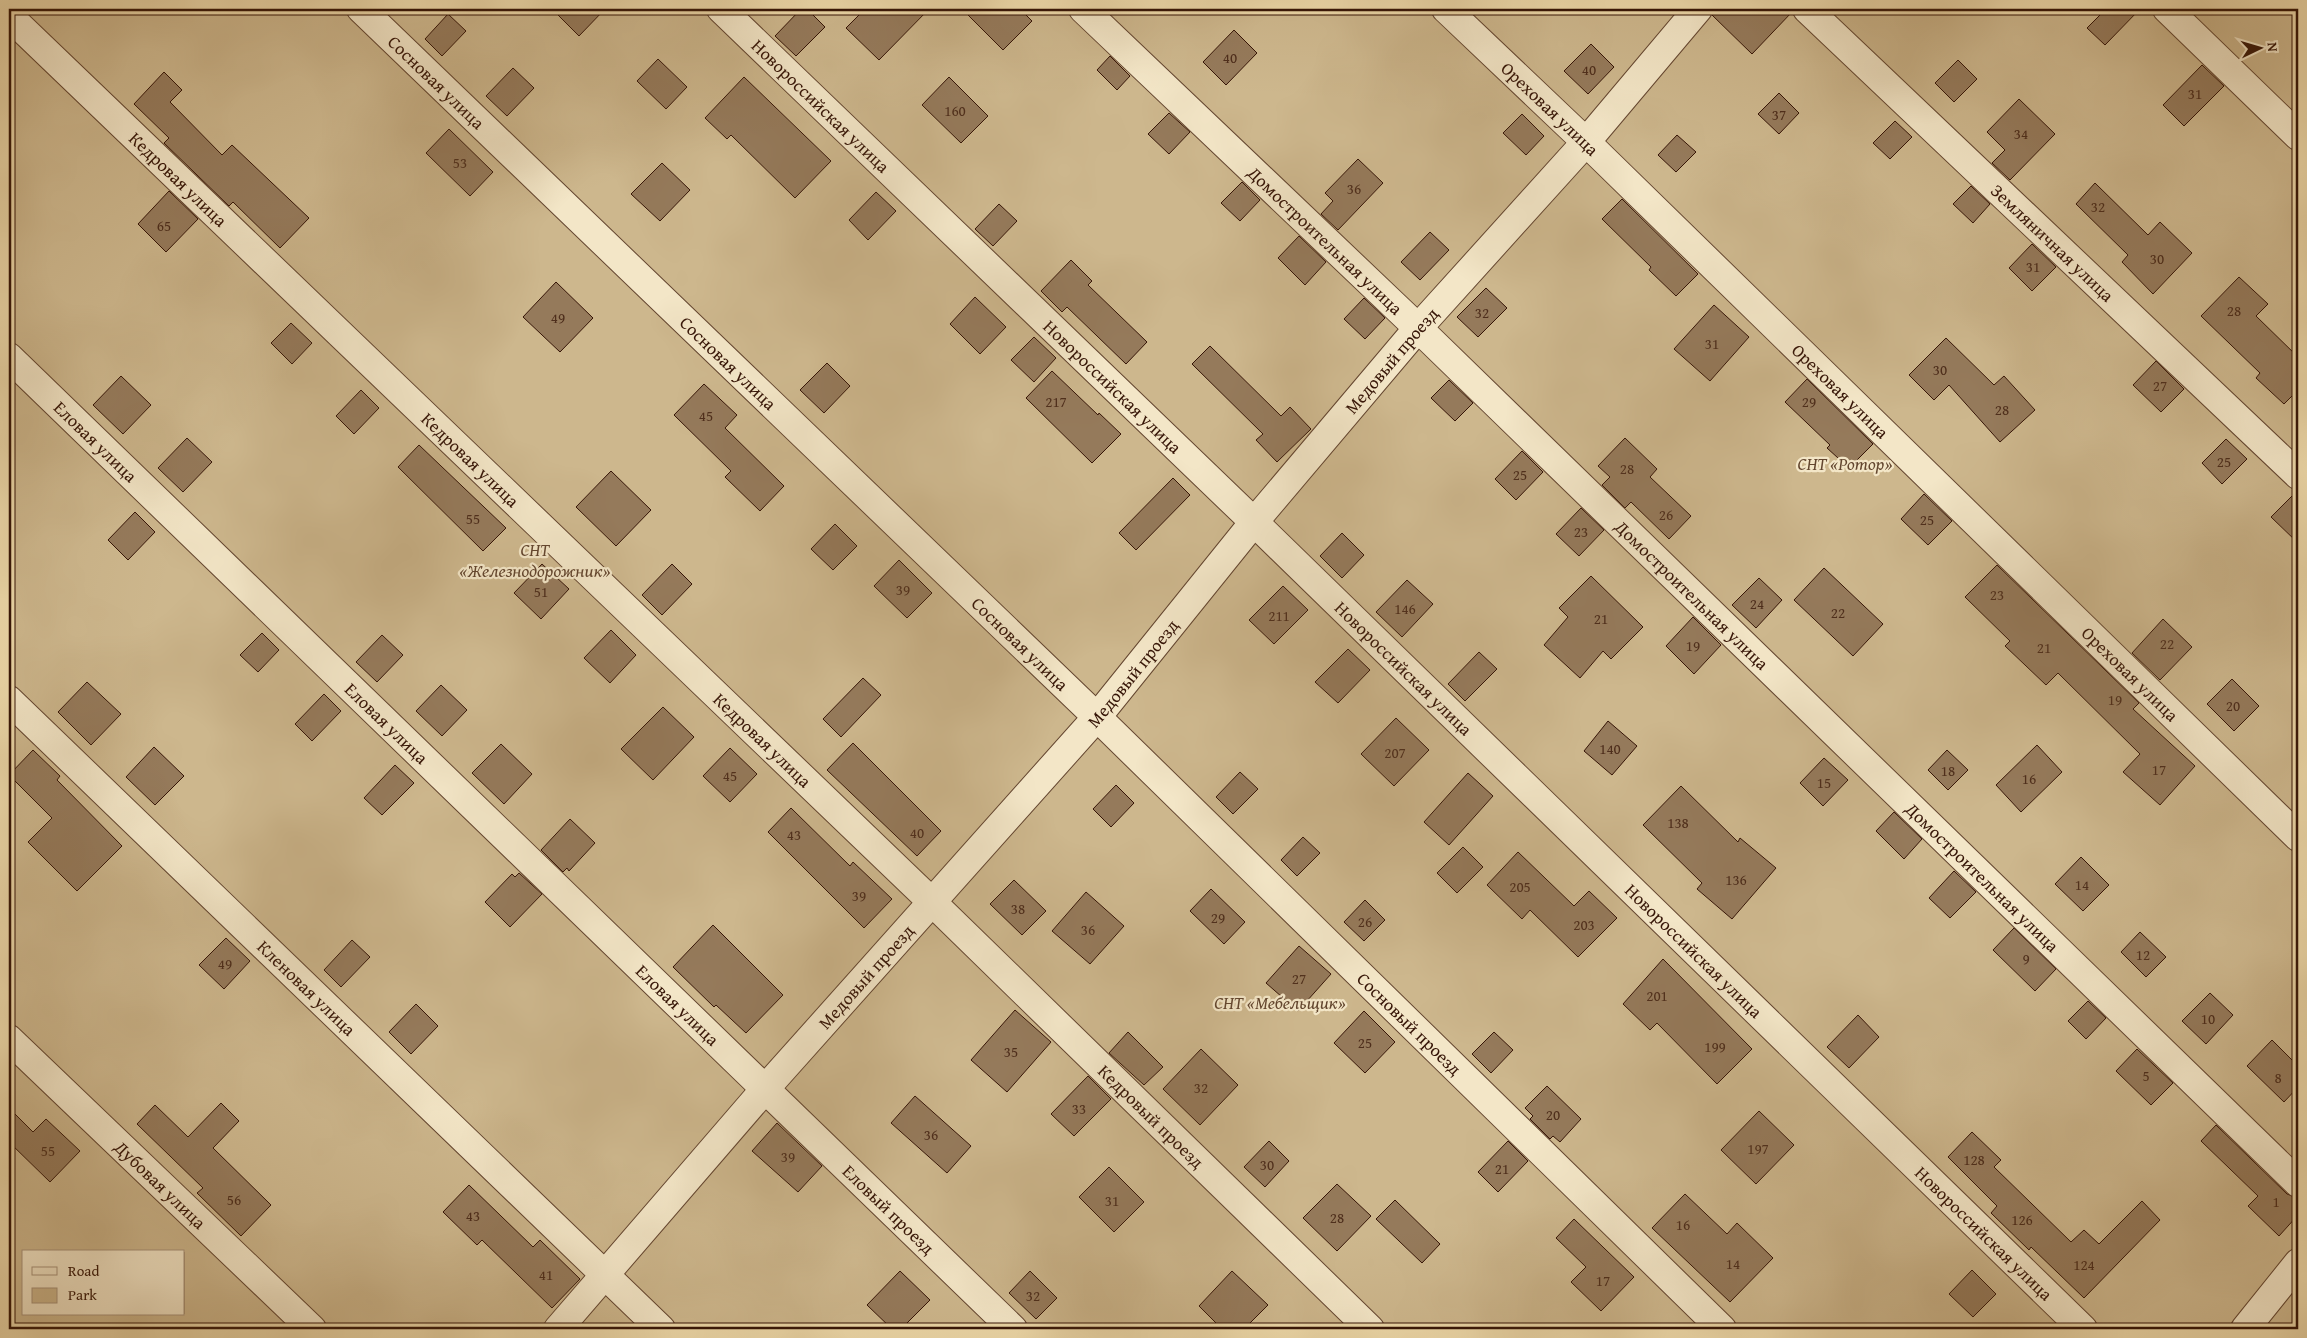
<svg xmlns="http://www.w3.org/2000/svg" width="2307" height="1338" font-family="'Gentium Book Plus',serif">
  <style>
    .green { fill: #cdb78d; stroke: #82664a; fill-rule: evenodd }
    .building { fill: #957a5b; stroke: #361507 }
    .lines { fill: none; stroke-linecap: round; stroke-linejoin: round }
    .minor-casing { stroke: #644630; stroke-width: 30 }
    .minor { stroke: #f3e6c7; stroke-width: 28 }
    .labels { text-anchor: middle; dominant-baseline: central; stroke-width: 4.5; stroke-linejoin: round; paint-order: stroke }
    .number-label { font-size: 15px; fill: #4e2e1c }
    .street-label { font-size: 18px; fill: #361507; stroke: #f3e6c7 }
    .park-label { font-size: 18px; font-style: italic; fill: #63462f; stroke: #f3e6c7 }
  </style>
  <rect width="100%" height="100%" fill="#ecd8a9"/>
  <filter id="stains"><feTurbulence type="fractalNoise" baseFrequency=".004" numOctaves="4"/><feColorMatrix values="0 0 0 0 .2 0 0 0 0 .09 0 0 0 0 .02 0 0 0 .5 -.17"/></filter>
  <radialGradient id="worn" r=".72"><stop offset=".6" stop-color="#630" stop-opacity="0"/><stop offset="1" stop-color="#630" stop-opacity=".3"/></radialGradient>
  <path class="green" d="M9,9H2298V1329H9ZM24,1252H184V1314H24Z"/>
  <g class="building">
    <path d="M552,9H605L579,36Z"/>
    <path d="M801,9H807L825,27L796,56L775,36Z"/>
    <path d="M865,9H929L879,60L846,28Z"/>
    <path d="M962,9H1020L1032,21L1003,50Z"/>
    <path d="M1713,9H1792V12L1752,54L1712,15Z"/>
    <path d="M2106,9H2140L2105,45L2087,28Z"/>
    <path d="M448,14L466,31L442,56L425,39Z"/>
    <path d="M1234,30L1257,53L1226,85L1203,62Z"/>
    <path d="M1591,44L1614,67L1588,94L1564,71Z"/>
    <path d="M1110,56L1130,76L1117,90L1097,70Z"/>
    <path d="M658,59L687,87L666,109L637,81Z"/>
    <path d="M1958,60L1977,79L1954,102L1935,83Z"/>
    <path d="M2202,65L2224,86L2184,126L2163,105Z"/>
    <path d="M513,68L534,88L507,116L486,96Z"/>
    <path d="M164,72L182,90L170,102L222,155L232,145L309,218L280,248L233,202L229,206L164,143L169,138L134,104Z"/>
    <path d="M744,77L831,161L795,198L731,135L727,139L705,118Z"/>
    <path d="M949,77L988,116L961,143L922,105Z"/>
    <path d="M1779,93L1799,113L1779,134L1758,114Z"/>
    <path d="M2019,99L2055,134L2010,180L1992,163L2005,150L1987,132Z"/>
    <path d="M1169,113L1190,132L1169,154L1148,134Z"/>
    <path d="M1522,114L1544,136L1526,155L1503,133Z"/>
    <path d="M1895,121L1912,137L1890,159L1873,143Z"/>
    <path d="M449,129L493,172L470,196L426,153Z"/>
    <path d="M1677,135L1696,152L1676,172L1658,155Z"/>
    <path d="M1358,159L1383,183L1338,230L1321,214L1333,201L1325,193Z"/>
    <path d="M662,163L690,190L660,221L631,194Z"/>
    <path d="M1242,182L1260,200L1240,221L1221,203Z"/>
    <path d="M2095,183L2148,235L2160,222L2192,253L2153,294L2122,262L2128,255L2076,204Z"/>
    <path d="M1971,186L1990,204L1973,223L1953,204Z"/>
    <path d="M169,191L198,219L166,252L138,224Z"/>
    <path d="M876,192L896,211L868,240L849,220Z"/>
    <path d="M1622,199L1698,274L1676,296L1649,270L1651,267L1602,219Z"/>
    <path d="M999,204L1017,221L993,246L975,229Z"/>
    <path d="M1430,232L1449,250L1420,280L1401,262Z"/>
    <path d="M1299,236L1326,262L1305,285L1278,258Z"/>
    <path d="M2032,244L2056,267L2032,291L2009,268Z"/>
    <path d="M1071,260L1092,281L1088,285L1147,342L1126,364L1067,307L1062,312L1041,291Z"/>
    <path d="M2239,277L2268,304L2256,316L2298,357V390L2284,404L2256,378L2260,373L2201,316Z"/>
    <path d="M556,282L593,318L560,352L523,317Z"/>
    <path d="M1486,288L1507,308L1478,337L1457,317Z"/>
    <path d="M975,297L1006,327L980,354L950,324Z"/>
    <path d="M1364,298L1385,318L1365,339L1344,319Z"/>
    <path d="M1714,305L1749,337L1710,381L1674,349Z"/>
    <path d="M291,323L312,343L292,364L271,343Z"/>
    <path d="M1034,337L1056,358L1034,382L1011,360Z"/>
    <path d="M1946,338L1994,385L2004,376L2035,410L2000,442L1949,385L1934,400L1909,375Z"/>
    <path d="M1210,346L1281,416L1290,407L1311,429L1277,462L1256,440L1263,434L1192,364Z"/>
    <path d="M2156,361L2184,389L2161,412L2133,385Z"/>
    <path d="M827,363L850,386L824,413L800,390Z"/>
    <path d="M1052,371L1098,415L1099,413L1121,434L1092,463L1026,398Z"/>
    <path d="M121,376L151,405L123,434L93,405Z"/>
    <path d="M1807,379L1873,444L1849,468L1827,448L1830,445L1785,402Z"/>
    <path d="M1449,380L1473,403L1455,421L1431,398Z"/>
    <path d="M704,384L737,415L725,428L784,486L760,511L725,477L731,471L674,415Z"/>
    <path d="M361,390L379,408L354,434L336,416Z"/>
    <path d="M187,438L212,462L183,492L158,468Z"/>
    <path d="M1625,438L1657,469L1650,477L1691,516L1669,539L1631,502L1625,508L1602,485L1610,477L1598,466Z"/>
    <path d="M2226,439L2247,459L2222,484L2202,463Z"/>
    <path d="M419,445L506,528L483,551L398,467Z"/>
    <path d="M1522,451L1543,472L1516,500L1495,479Z"/>
    <path d="M611,471L651,510L616,546L576,507Z"/>
    <path d="M1173,478L1190,495L1136,550L1119,533Z"/>
    <path d="M2298,490V543L2271,517Z"/>
    <path d="M1924,494L1952,521L1928,545L1901,519Z"/>
    <path d="M1581,508L1604,530L1579,556L1556,534Z"/>
    <path d="M135,512L155,532L128,560L108,540Z"/>
    <path d="M835,524L857,546L833,570L811,549Z"/>
    <path d="M1342,533L1364,555L1342,578L1320,556Z"/>
    <path d="M899,560L932,593L907,618L874,586Z"/>
    <path d="M542,564L569,589L541,619L514,593Z"/>
    <path d="M672,564L692,584L662,615L642,595Z"/>
    <path d="M1997,565L2139,703L2133,709L2195,766L2160,805L2123,772L2140,754L2058,673L2046,685L2005,646L2010,641L1965,597Z"/>
    <path d="M1824,568L1883,624L1853,656L1794,600Z"/>
    <path d="M1591,576L1643,627L1611,659L1603,651L1580,678L1544,645L1568,617L1559,608Z"/>
    <path d="M1759,578L1782,600L1756,628L1732,605Z"/>
    <path d="M1407,580L1433,604L1402,637L1376,612Z"/>
    <path d="M1283,586L1308,610L1274,644L1249,620Z"/>
    <path d="M1693,617L1721,645L1694,674L1666,646Z"/>
    <path d="M2163,619L2192,647L2160,680L2132,653Z"/>
    <path d="M611,630L636,655L610,683L584,658Z"/>
    <path d="M262,633L279,650L258,672L240,655Z"/>
    <path d="M382,635L403,655L377,682L356,662Z"/>
    <path d="M1348,649L1370,670L1338,703L1315,682Z"/>
    <path d="M1479,652L1497,669L1465,701L1448,684Z"/>
    <path d="M863,678L881,695L841,737L823,719Z"/>
    <path d="M2232,679L2259,706L2234,731L2207,704Z"/>
    <path d="M87,682L121,714L91,745L58,712Z"/>
    <path d="M441,685L467,710L442,736L416,711Z"/>
    <path d="M324,694L341,711L312,741L295,724Z"/>
    <path d="M663,707L694,737L653,780L621,749Z"/>
    <path d="M1396,718L1429,750L1394,786L1361,754Z"/>
    <path d="M1608,721L1637,746L1612,775L1584,751Z"/>
    <path d="M853,743L941,831L917,856L827,770Z"/>
    <path d="M501,744L532,774L504,804L472,773Z"/>
    <path d="M2037,745L2062,772L2021,812L1996,785Z"/>
    <path d="M154,747L184,776L155,805L126,777Z"/>
    <path d="M730,748L757,774L730,802L703,776Z"/>
    <path d="M33,750L60,776L57,780L122,846L77,891L28,842L52,818L9,775Z"/>
    <path d="M1947,750L1968,770L1948,790L1928,770Z"/>
    <path d="M1824,758L1848,780L1823,806L1800,783Z"/>
    <path d="M395,765L414,783L382,815L364,798Z"/>
    <path d="M1240,772L1258,789L1233,814L1216,797Z"/>
    <path d="M1468,773L1493,796L1449,845L1424,822Z"/>
    <path d="M1116,785L1134,803L1111,827L1093,809Z"/>
    <path d="M1681,786L1738,842L1740,838L1776,868L1732,919L1697,889L1702,883L1643,825Z"/>
    <path d="M791,808L850,866L853,862L892,899L864,928L768,832Z"/>
    <path d="M1894,812L1922,839L1904,859L1876,831Z"/>
    <path d="M570,819L595,843L569,871L567,868L563,872L541,850Z"/>
    <path d="M1303,837L1320,853L1297,876L1281,860Z"/>
    <path d="M1463,847L1483,867L1457,893L1437,873Z"/>
    <path d="M1518,852L1574,906L1589,891L1617,918L1578,957L1530,910L1522,919L1487,885Z"/>
    <path d="M2081,857L2109,885L2083,911L2055,884Z"/>
    <path d="M1954,871L1976,892L1950,918L1929,898Z"/>
    <path d="M519,873L542,894L510,927L485,902L512,874L515,877Z"/>
    <path d="M1014,880L1046,911L1022,935L990,904Z"/>
    <path d="M1211,889L1245,922L1224,944L1190,911Z"/>
    <path d="M1086,892L1124,926L1090,964L1052,931Z"/>
    <path d="M1365,900L1385,920L1364,941L1344,922Z"/>
    <path d="M713,925L783,995L746,1033L716,1005L714,1007L673,967Z"/>
    <path d="M2014,928L2056,969L2035,991L1993,950Z"/>
    <path d="M2140,932L2166,957L2146,977L2121,952Z"/>
    <path d="M226,938L250,961L224,989L199,965Z"/>
    <path d="M352,940L370,957L341,987L324,970Z"/>
    <path d="M1299,946L1331,974L1298,1011L1266,983Z"/>
    <path d="M1663,959L1752,1049L1717,1084L1657,1023L1650,1030L1623,1004Z"/>
    <path d="M2210,993L2233,1015L2206,1044L2182,1021Z"/>
    <path d="M2088,1001L2106,1018L2086,1039L2068,1021Z"/>
    <path d="M416,1004L438,1026L411,1054L389,1032Z"/>
    <path d="M1015,1010L1051,1042L1007,1092L971,1060Z"/>
    <path d="M1364,1011L1395,1042L1365,1073L1334,1043Z"/>
    <path d="M1858,1015L1879,1037L1849,1068L1827,1047Z"/>
    <path d="M1128,1032L1163,1067L1144,1085L1109,1053Z"/>
    <path d="M1494,1032L1513,1050L1491,1073L1472,1054Z"/>
    <path d="M2272,1040L2298,1066V1087L2284,1102L2247,1066Z"/>
    <path d="M1201,1049L1238,1085L1200,1125L1163,1089Z"/>
    <path d="M2137,1049L2173,1083L2151,1105L2116,1071Z"/>
    <path d="M1088,1076L1111,1099L1074,1136L1051,1114Z"/>
    <path d="M1547,1086L1581,1119L1560,1142L1553,1136L1550,1139L1530,1119L1533,1116L1525,1108Z"/>
    <path d="M915,1096L971,1146L947,1173L891,1123Z"/>
    <path d="M221,1103L239,1121L213,1148L271,1205L241,1236L197,1193L203,1188L137,1124L155,1105L188,1137Z"/>
    <path d="M9,1108L33,1132L46,1119L80,1151L50,1182L9,1142Z"/>
    <path d="M1759,1111L1794,1145L1756,1184L1721,1150Z"/>
    <path d="M777,1123L822,1166L798,1192L752,1151Z"/>
    <path d="M2216,1125L2287,1194L2298,1198V1215L2279,1236L2248,1206L2258,1196L2201,1141Z"/>
    <path d="M1972,1132L2001,1160L1994,1167L2071,1242L2084,1230L2099,1244L2142,1201L2160,1220L2084,1298L2031,1247L2029,1250L1991,1213L1997,1206L1948,1157Z"/>
    <path d="M1269,1141L1289,1161L1265,1187L1244,1167Z"/>
    <path d="M1508,1141L1528,1161L1498,1192L1478,1172Z"/>
    <path d="M1109,1167L1144,1202L1114,1232L1079,1197Z"/>
    <path d="M1337,1184L1371,1216L1337,1251L1303,1218Z"/>
    <path d="M469,1185L533,1247L540,1240L580,1279L552,1308L482,1240L477,1245L443,1212Z"/>
    <path d="M1685,1194L1727,1234L1737,1223L1773,1258L1730,1302L1652,1228Z"/>
    <path d="M1395,1200L1440,1244L1422,1263L1376,1219Z"/>
    <path d="M1574,1219L1634,1277L1601,1311L1571,1282L1586,1267L1556,1238Z"/>
    <path d="M1972,1270L1996,1294L1973,1317L1949,1294Z"/>
    <path d="M900,1271L930,1300L901,1329H892L867,1305Z"/>
    <path d="M1030,1271L1057,1298L1036,1319L1009,1293Z"/>
    <path d="M1232,1271L1268,1305L1244,1329H1222L1199,1306Z"/>
  </g>
  <g class="lines">
    <defs>
      <g id="minor">
        <path id="s1" d="M361,9L1097,717L1722,1329"/>
        <path id="s2" d="M721,9L1254,522L2083,1329"/>
        <path id="s3" d="M1083,9L1418,328L2298,1183"/>
        <path id="s4" d="M1446,9L1586,142L2298,837"/>
        <path id="s5" d="M1807,9L2298,475"/>
        <path d="M2167,9L2298,136"/>
        <path id="s6" d="M9,16L933,903L1370,1329"/>
        <path id="s7" d="M9,357L1013,1329"/>
        <path id="s8" d="M9,700L661,1329"/>
        <path id="s9" d="M9,1039L312,1329"/>
        <path id="s10" d="M558,1329L765,1089L1097,717L1254,522L1418,328L1586,142L1698,9"/>
        <path d="M2245,1329L2298,1263"/>
      </g>
    </defs>
    <use href="#minor" class="minor-casing"/>
    <use href="#minor" class="minor"/>
  </g>
  <g class="labels">
    <g class="number-label">
      <text x="1230" y="57">40</text>
      <text x="1589" y="69">40</text>
      <text x="2195" y="93">31</text>
      <text x="955" y="110">160</text>
      <text x="1779" y="114">37</text>
      <text x="2021" y="133">34</text>
      <text x="460" y="162">53</text>
      <text x="1354" y="188">36</text>
      <text x="2098" y="206">32</text>
      <text x="164" y="225">65</text>
      <text x="2157" y="258">30</text>
      <text x="2033" y="266">31</text>
      <text x="2234" y="310">28</text>
      <text x="1482" y="312">32</text>
      <text x="558" y="317">49</text>
      <text x="1712" y="343">31</text>
      <text x="1940" y="369">30</text>
      <text x="2160" y="385">27</text>
      <text x="1056" y="401">217</text>
      <text x="1809" y="401">29</text>
      <text x="2002" y="409">28</text>
      <text x="706" y="415">45</text>
      <text x="2224" y="461">25</text>
      <text x="1627" y="468">28</text>
      <text x="1520" y="474">25</text>
      <text x="1666" y="514">26</text>
      <text x="473" y="518">55</text>
      <text x="1927" y="519">25</text>
      <text x="1581" y="531">23</text>
      <text x="903" y="589">39</text>
      <text x="541" y="591">51</text>
      <text x="1997" y="594">23</text>
      <text x="1757" y="603">24</text>
      <text x="1405" y="608">146</text>
      <text x="1838" y="612">22</text>
      <text x="1279" y="615">211</text>
      <text x="1601" y="618">21</text>
      <text x="2167" y="643">22</text>
      <text x="1693" y="645">19</text>
      <text x="2044" y="647">21</text>
      <text x="2115" y="699">19</text>
      <text x="2233" y="705">20</text>
      <text x="1610" y="748">140</text>
      <text x="1395" y="752">207</text>
      <text x="2159" y="769">17</text>
      <text x="1948" y="770">18</text>
      <text x="730" y="775">45</text>
      <text x="2029" y="778">16</text>
      <text x="1824" y="782">15</text>
      <text x="1678" y="822">138</text>
      <text x="917" y="832">40</text>
      <text x="794" y="834">43</text>
      <text x="1736" y="879">136</text>
      <text x="2082" y="884">14</text>
      <text x="1520" y="886">205</text>
      <text x="859" y="895">39</text>
      <text x="1018" y="908">38</text>
      <text x="1218" y="917">29</text>
      <text x="1365" y="921">26</text>
      <text x="1584" y="924">203</text>
      <text x="1088" y="929">36</text>
      <text x="2143" y="954">12</text>
      <text x="2026" y="958">9</text>
      <text x="225" y="963">49</text>
      <text x="1299" y="978">27</text>
      <text x="1657" y="995">201</text>
      <text x="2208" y="1018">10</text>
      <text x="1365" y="1042">25</text>
      <text x="1715" y="1046">199</text>
      <text x="1011" y="1051">35</text>
      <text x="2146" y="1075">5</text>
      <text x="2278" y="1077">8</text>
      <text x="1201" y="1087">32</text>
      <text x="1079" y="1108">33</text>
      <text x="1553" y="1114">20</text>
      <text x="931" y="1134">36</text>
      <text x="1758" y="1148">197</text>
      <text x="48" y="1150">55</text>
      <text x="788" y="1156">39</text>
      <text x="1974" y="1159">128</text>
      <text x="1267" y="1164">30</text>
      <text x="1502" y="1168">21</text>
      <text x="234" y="1199">56</text>
      <text x="1112" y="1200">31</text>
      <text x="2276" y="1201">1</text>
      <text x="473" y="1215">43</text>
      <text x="1337" y="1217">28</text>
      <text x="2022" y="1219">126</text>
      <text x="1683" y="1224">16</text>
      <text x="1733" y="1263">14</text>
      <text x="2084" y="1264">124</text>
      <text x="546" y="1274">41</text>
      <text x="1603" y="1280">17</text>
      <text x="1033" y="1295">32</text>
    </g>
    <g class="street-label">
      <text stroke="none"><textPath href="#s1" startOffset="105">Сосновая улица</textPath></text>
      <text stroke="none"><textPath href="#s2" startOffset="139">Новороссийская улица</textPath></text>
      <text stroke="none"><textPath href="#s4" startOffset="144">Ореховая улица</textPath></text>
      <text stroke="none"><textPath href="#s6" startOffset="235">Кедровая улица</textPath></text>
      <text stroke="none"><textPath href="#s3" startOffset="335">Домостроительная улица</textPath></text>
      <text stroke="none"><textPath href="#s5" startOffset="339">Земляничная улица</textPath></text>
      <text stroke="none"><textPath href="#s10" startOffset="1278">Медовый проезд</textPath></text>
      <text stroke="none"><textPath href="#s1" startOffset="510">Сосновая улица</textPath></text>
      <text stroke="none"><textPath href="#s2" startOffset="544">Новороссийская улица</textPath></text>
      <text stroke="none"><textPath href="#s4" startOffset="549">Ореховая улица</textPath></text>
      <text stroke="none"><textPath href="#s7" startOffset="121">Еловая улица</textPath></text>
      <text stroke="none"><textPath href="#s6" startOffset="640">Кедровая улица</textPath></text>
      <text stroke="none"><textPath href="#s3" startOffset="845">Домостроительная улица</textPath></text>
      <text stroke="none"><textPath href="#s1" startOffset="915">Сосновая улица</textPath></text>
      <text stroke="none"><textPath href="#s2" startOffset="949">Новороссийская улица</textPath></text>
      <text stroke="none"><textPath href="#s10" startOffset="872">Медовый проезд</textPath></text>
      <text stroke="none"><textPath href="#s4" startOffset="954">Ореховая улица</textPath></text>
      <text stroke="none"><textPath href="#s7" startOffset="526">Еловая улица</textPath></text>
      <text stroke="none"><textPath href="#s6" startOffset="1045">Кедровая улица</textPath></text>
      <text stroke="none"><textPath href="#s3" startOffset="1250">Домостроительная улица</textPath></text>
      <text stroke="none"><textPath href="#s2" startOffset="1354">Новороссийская улица</textPath></text>
      <text stroke="none"><textPath href="#s10" startOffset="468">Медовый проезд</textPath></text>
      <text stroke="none"><textPath href="#s8" startOffset="414">Кленовая улица</textPath></text>
      <text stroke="none"><textPath href="#s7" startOffset="931">Еловая улица</textPath></text>
      <text stroke="none"><textPath href="#s1" startOffset="1459">Сосновый проезд</textPath></text>
      <text stroke="none"><textPath href="#s6" startOffset="1586">Кедровый проезд</textPath></text>
      <text stroke="none"><textPath href="#s9" startOffset="210">Дубовая улица</textPath></text>
      <text stroke="none"><textPath href="#s7" startOffset="1225">Еловый проезд</textPath></text>
      <text stroke="none"><textPath href="#s2" startOffset="1759">Новороссийская улица</textPath></text>
    </g>
    <g class="park-label">
      <text x="1845" y="463">СНТ «Ротор»</text>
      <text x="535" y="549">СНТ<tspan x="535" dy="21">«Железнодорожник»</tspan></text>
      <text x="1280" y="1002">СНТ «Мебельщик»</text>
    </g>
  </g>
  <rect width="2307" height="1338" fill="none" stroke="#ecd8a9" stroke-width="30"/>
  <rect x="10" y="10" width="2287" height="1318" fill="none" stroke="#361507" stroke-width="2.5"/>
  <rect x="15" y="15" width="2277" height="1308" fill="none" stroke="#361507"/>
  <rect x="22" y="1250" width="162" height="65" fill="#f3e6c7" stroke="#a7927a"/>
  <rect x="32" y="1267" width="25" height="8" fill="#f3e6c7" stroke="#a7927a"/>
  <text x="68" y="1276" font-size="15" fill="#361507">Road</text>
  <rect x="32" y="1288" width="25" height="15" fill="#cdb78d" stroke="#a7927a"/>
  <text x="68" y="1300" font-size="15" fill="#361507">Park</text>
  <g transform="translate(2260 48) rotate(85)" stroke="#f3e6c7" stroke-width="4" paint-order="stroke">
  <path d="M0-4L9 19L0 12L-9 19Z" fill="#361507"/>
  <text y="-8" font-size="14" font-weight="bold" text-anchor="middle" fill="#361507">N</text>
  </g>
  <rect width="100%" height="100%" filter="url(#stains)"/>
  <rect width="100%" height="100%" fill="url(#worn)"/>
</svg>
